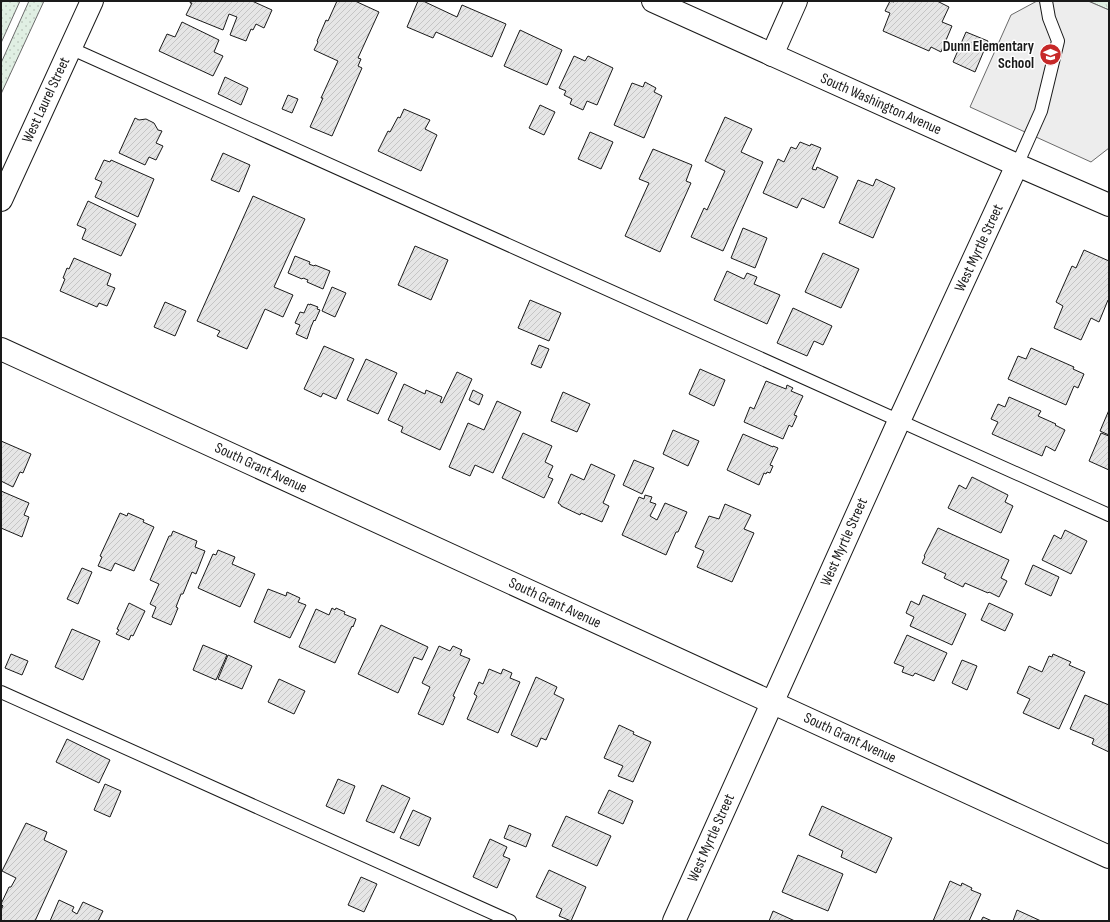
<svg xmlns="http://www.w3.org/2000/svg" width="1110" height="922" font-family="'Sofia Sans Condensed',sans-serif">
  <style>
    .grass { fill: url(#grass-dots); stroke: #6a6a6a }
    .park { fill: url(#park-tufts); stroke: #6a6a6a }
    .parking { fill: #ededed; stroke: #6a6a6a }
    .building { fill: url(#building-hatch); stroke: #1a1a1a }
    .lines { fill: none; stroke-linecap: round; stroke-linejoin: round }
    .service-casing { stroke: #1a1a1a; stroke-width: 14 }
    .minor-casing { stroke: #1a1a1a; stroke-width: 24 }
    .secondary-casing { stroke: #1a1a1a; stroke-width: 24 }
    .service { stroke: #fff; stroke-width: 12 }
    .minor { stroke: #fff; stroke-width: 22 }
    .secondary { stroke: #fff; stroke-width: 22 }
    .labels { text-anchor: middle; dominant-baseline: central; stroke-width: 3; stroke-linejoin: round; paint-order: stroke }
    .poi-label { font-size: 15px; font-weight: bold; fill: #1a1a1a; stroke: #fff; text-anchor: end }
    .street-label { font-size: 15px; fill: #1a1a1a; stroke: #fff }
  </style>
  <defs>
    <pattern id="grass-dots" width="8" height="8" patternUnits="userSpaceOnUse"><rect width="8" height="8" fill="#e0efe3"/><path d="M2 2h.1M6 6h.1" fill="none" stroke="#c0ccc2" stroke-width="1.8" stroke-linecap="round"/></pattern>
    <pattern id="park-tufts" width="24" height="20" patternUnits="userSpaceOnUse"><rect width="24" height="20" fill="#e0efe3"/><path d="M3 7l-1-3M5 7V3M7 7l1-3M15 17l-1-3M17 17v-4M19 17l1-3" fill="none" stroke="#c0ccc2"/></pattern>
    <pattern id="building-hatch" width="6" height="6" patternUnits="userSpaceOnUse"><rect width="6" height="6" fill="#e6e6e6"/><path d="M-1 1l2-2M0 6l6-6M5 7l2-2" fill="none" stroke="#c5c5c5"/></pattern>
  </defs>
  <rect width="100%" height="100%" fill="#fff"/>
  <g class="grass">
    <path d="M1,1H20L1,43Z"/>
    <path d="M29,1H44L1,94V63Z"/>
  </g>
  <path class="park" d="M1088,1H1109V10Z"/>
  <path class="parking" d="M1037,1H1088L1109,10V148L1091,162L970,107L1011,15Z"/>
  <g class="building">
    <path d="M191,1H252L272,10L264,28L256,24L253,30L251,29L246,41L230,35L237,17L229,14L223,30L186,15L192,3H190Z"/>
    <path d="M337,1H355L379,12L358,58L361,59L358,66L362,68L332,136L310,127L323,98H321L338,61L314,50L318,42L317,41L326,20L328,21Z"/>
    <path d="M418,1H423L457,17L462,5L506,24L492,57L436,32L433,38L407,27Z"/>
    <path d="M890,1L894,2L895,1H937L949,7L942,22L952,26L941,52L931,47L929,51L883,31L890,13L885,11Z"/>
    <path d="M182,22L219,40L214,52L223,56L213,76L159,51L167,34L175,37Z"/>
    <path d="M520,30L562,50L547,85L504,66Z"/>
    <path d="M966,32L988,41L975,72L953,62Z"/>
    <path d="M574,56L585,61L588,56L613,68L597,105L587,101L583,110L570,104L572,99L564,95L566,91L559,88Z"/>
    <path d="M225,77L248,88L241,105L218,94Z"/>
    <path d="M645,82L656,88L654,92L662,96L644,138L614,125L632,83L643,87Z"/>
    <path d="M288,95L298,99L292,113L282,109Z"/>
    <path d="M540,105L555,112L544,135L529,128Z"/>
    <path d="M404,109L430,120L425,129L437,135L421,171L378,151L388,131L390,132L398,117L400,118Z"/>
    <path d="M725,117L752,129L741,152L763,162L723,251L691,237L704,208L707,210L725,171L705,161Z"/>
    <path d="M135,118L139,120L146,119L154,123L158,130L162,131L156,143L163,146L156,160L149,157L145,165L119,153Z"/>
    <path d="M590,132L613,142L601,169L578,159Z"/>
    <path d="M800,142L810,146L811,144L821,148L812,169L816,170L817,167L838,177L824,208L802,198L797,208L763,193L778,159L784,162L791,147L796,149Z"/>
    <path d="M653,149L692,165L686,181L691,183L660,252L625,236L649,183L639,179Z"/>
    <path d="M223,153L250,165L239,192L211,180Z"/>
    <path d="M104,160L110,162L111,160L154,179L138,217L95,197L102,182L95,179Z"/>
    <path d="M876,179L895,188L873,238L839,223L858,180L873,186Z"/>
    <path d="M253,196L305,219L274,287L293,295L283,317L265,309L247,349L217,336L220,331L197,321Z"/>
    <path d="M88,201L136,224L121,256L82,239L86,229L77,225Z"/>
    <path d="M743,228L767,238L755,268L731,258Z"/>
    <path d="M415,246L448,260L431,300L398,285Z"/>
    <path d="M1084,250L1109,261V300H1108L1099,322L1091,318L1081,340L1054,328L1063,306L1056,302L1072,266L1076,268Z"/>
    <path d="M823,253L859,269L841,308L805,292Z"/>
    <path d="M295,256L310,262L309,264L314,266L315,265L330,271L323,289L307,282L308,280L303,278L302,279L288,273Z"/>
    <path d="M74,258L111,274L107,285L115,288L107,306L99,303L97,307L60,291L65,279L63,278L67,268L69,269Z"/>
    <path d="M727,271L744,279L747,273L757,277L754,284L780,295L767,324L714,300Z"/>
    <path d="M332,287L346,293L335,317L322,311Z"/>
    <path d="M530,300L561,313L549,341L518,328Z"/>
    <path d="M165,302L186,311L175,336L154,327Z"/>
    <path d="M308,304L310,305V304L318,307L317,309L320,310L315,321L314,320L311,327L307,339L296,334L300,325L295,323L300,312L304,313Z"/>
    <path d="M793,308L832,326L823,345L814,341L807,356L777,343Z"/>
    <path d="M539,345L549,349L541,368L531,364Z"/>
    <path d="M324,346L354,359L336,399L323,393L321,397L304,389Z"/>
    <path d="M1031,348L1074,367L1073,369L1084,374L1078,388L1074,386L1066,405L1008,379L1018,356L1026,359Z"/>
    <path d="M366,359L397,373L378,414L347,400Z"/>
    <path d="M700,369L725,380L714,406L689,394Z"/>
    <path d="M457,372L472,379L440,450L401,432L403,427L388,420L404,384L425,394L426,390L442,397L440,402L442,403Z"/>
    <path d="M766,381L786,389L787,385L793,388L791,391L803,396L794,415L797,416L792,427L789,425L783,439L744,422L750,407L754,409Z"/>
    <path d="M473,390L483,395L479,405L469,400Z"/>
    <path d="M563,392L590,404L577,432L551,421Z"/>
    <path d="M1009,397L1041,411L1038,416L1056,424L1055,425L1065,430L1055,451L1046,446L1042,456L992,434L998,422L991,419L998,404L1005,407Z"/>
    <path d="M497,401L521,412L493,473L475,465L470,476L449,467L468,423L484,430Z"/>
    <path d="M1109,410V435L1100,431Z"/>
    <path d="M673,430L699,441L688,466L663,454Z"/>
    <path d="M523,433L552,446L545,462L553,466L548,477L553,479L544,498L502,478Z"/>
    <path d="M1101,433L1109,436V470L1089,461Z"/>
    <path d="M743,434L773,447V446L778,448L770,465L773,466L770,473L767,472L766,474L764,473L759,485L727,470Z"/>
    <path d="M1,441L31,454L23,473L20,472L13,487L1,481Z"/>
    <path d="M634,460L654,468L642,494L623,485Z"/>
    <path d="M591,464L615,475L603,503L609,506L602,522L581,513L580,515L561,506V505L558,503L571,474L584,480Z"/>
    <path d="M972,477L1008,495L1005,502L1013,506L1001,533L948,508L959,485L966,489Z"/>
    <path d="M1,491L29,503L24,515L29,517L22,537L1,528Z"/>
    <path d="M645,495L652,497L650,502L656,504L650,516L657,520L665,503L687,512L678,532H676L666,555L622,535L639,497L644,499Z"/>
    <path d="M725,504L751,515L744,529L754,533L732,582L697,567L704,551L695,547L709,516L719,519Z"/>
    <path d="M120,513L127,516L128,513L144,520L143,522L154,527L134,571L115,563L111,571L98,566L102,557L100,556Z"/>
    <path d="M938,528L1009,560L1001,578L1007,581L999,597L989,592L988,593L965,583L963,587L944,578L946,574L922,563L925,557L924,556Z"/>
    <path d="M1065,530L1087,541L1071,574L1042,560L1054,535L1061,539Z"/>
    <path d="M173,531L197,541L195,547L205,551L196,574L192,572L183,594H181L176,607L178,608L171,625L152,617L156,607L150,604L159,584L150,580L169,536H171Z"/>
    <path d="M218,550L235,557L232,564L255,574L240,607L198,588L213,554L216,555Z"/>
    <path d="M1033,565L1059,577L1051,596L1025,584Z"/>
    <path d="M82,568L92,572L78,604L67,599Z"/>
    <path d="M268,589L286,596L287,592L300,598L298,602L306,605L290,638L254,622Z"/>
    <path d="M923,595L966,614L952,645L910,626L914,617L906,613L911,601L919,605Z"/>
    <path d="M129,603L145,611L133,636L131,635L129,640L116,634L119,630L117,629Z"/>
    <path d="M989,603L1013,614L1005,631L981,620Z"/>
    <path d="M332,608L335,610L336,608L345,612L344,614L356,619L353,627L352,626L335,663L299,647L316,609L329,615Z"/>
    <path d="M381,625L428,647L422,660L414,657L398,693L358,674Z"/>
    <path d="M72,629L100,641L83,680L55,667Z"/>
    <path d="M907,635L947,653L934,681L915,673L913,676L902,672L904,667L894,663Z"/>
    <path d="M203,645L227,655L216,680L193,670Z"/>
    <path d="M439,646L450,651L453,646L462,650L460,655L470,659L453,696L455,697L443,725L418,714L430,687L422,683Z"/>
    <path d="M11,654L28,661L22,675L5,668Z"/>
    <path d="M1053,654L1071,662L1069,665L1085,672L1059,729L1023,713L1030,699L1017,693L1029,666L1042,672L1049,656L1052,657Z"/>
    <path d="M228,655L252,666L242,689L218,679Z"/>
    <path d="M962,660L977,666L967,690L952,683Z"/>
    <path d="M489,669L501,674L503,669L512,673L510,678L520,682L498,733L467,719L477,696L474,694L479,682L483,684Z"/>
    <path d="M536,677L557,687L554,694L564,699L546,740L541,738L537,747L511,735Z"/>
    <path d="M279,679L305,691L294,714L268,702Z"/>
    <path d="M1085,695L1109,705V752L1092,744L1094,739L1070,729Z"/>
    <path d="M619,725L634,732L633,734L651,742L633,782L618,776L623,766L604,758Z"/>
    <path d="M67,739L110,760L99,783L56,762Z"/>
    <path d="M338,779L355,786L344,814L326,806Z"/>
    <path d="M105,784L121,791L110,817L94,810Z"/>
    <path d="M382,785L410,798L394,833L366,821Z"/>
    <path d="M609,790L633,801L623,824L598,813Z"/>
    <path d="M822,806L892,838L876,873L841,857L843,851L809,835Z"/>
    <path d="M413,810L431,818L419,846L400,838Z"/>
    <path d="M566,816L611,836L597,866L552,846Z"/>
    <path d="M26,823L47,832L44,840L67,851L35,921H1V910L3,906L1,904L9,887H11L16,878L2,871Z"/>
    <path d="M509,825L531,834L526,847L504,838Z"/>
    <path d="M490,839L507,847L503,856L510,859L497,888L473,877Z"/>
    <path d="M798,855L843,874L828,911L782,892Z"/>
    <path d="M549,870L586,887L571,921L559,916L562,909L536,897Z"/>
    <path d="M361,877L377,884L364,912L348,905Z"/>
    <path d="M950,881L961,886L962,883L972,888L971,890L981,894L969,921H933Z"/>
    <path d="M59,900L74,907L72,911L77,914L83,902L103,911L98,921H50Z"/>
    <path d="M1017,910L1041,921H1013Z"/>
    <path d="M773,911L795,921H769Z"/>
    <path d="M983,917L992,921H981Z"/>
  </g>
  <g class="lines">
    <defs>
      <g id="service">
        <path d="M70,48L1109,515"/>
        <path d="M1017,165L1041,111L1058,41L1049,18L1046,1"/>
        <path d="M1,692L510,921"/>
      </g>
      <g id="minor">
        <path d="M653,1L1017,165L1109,205"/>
        <path d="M772,55L796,1"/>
        <path d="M1,349L1109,857"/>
        <path d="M674,921L899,421L1017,165"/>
      </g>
      <path id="secondary" d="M1,200L92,1"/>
    </defs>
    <use href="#service" class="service-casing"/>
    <use href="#minor" class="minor-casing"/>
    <use href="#secondary" class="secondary-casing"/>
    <use href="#service" class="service"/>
    <use href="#minor" class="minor"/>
    <use href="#secondary" class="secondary"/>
  </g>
  <defs>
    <symbol id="school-disc" viewBox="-11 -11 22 22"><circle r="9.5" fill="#c62828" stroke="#fff"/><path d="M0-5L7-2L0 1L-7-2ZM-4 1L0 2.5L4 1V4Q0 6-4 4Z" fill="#fff"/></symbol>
  </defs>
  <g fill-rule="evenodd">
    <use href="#school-disc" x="1038" y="42" width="25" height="25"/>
  </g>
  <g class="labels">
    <g class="poi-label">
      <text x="1034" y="46">Dunn Elementary<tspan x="1034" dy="17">School</tspan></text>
    </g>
    <g class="street-label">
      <text transform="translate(46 100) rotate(-65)">West Laurel Street</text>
      <text transform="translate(881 104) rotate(24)">South Washington Avenue</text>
      <text transform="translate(979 248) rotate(-65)">West Myrtle Street</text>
      <text transform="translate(261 468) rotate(25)">South Grant Avenue</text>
      <text transform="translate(844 542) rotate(-66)">West Myrtle Street</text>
      <text transform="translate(555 603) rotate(25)">South Grant Avenue</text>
      <text transform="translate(850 738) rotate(25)">South Grant Avenue</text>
      <text transform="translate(711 838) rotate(-66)">West Myrtle Street</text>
    </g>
  </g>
  <rect width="1110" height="922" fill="none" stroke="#1a1a1a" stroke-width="4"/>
</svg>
